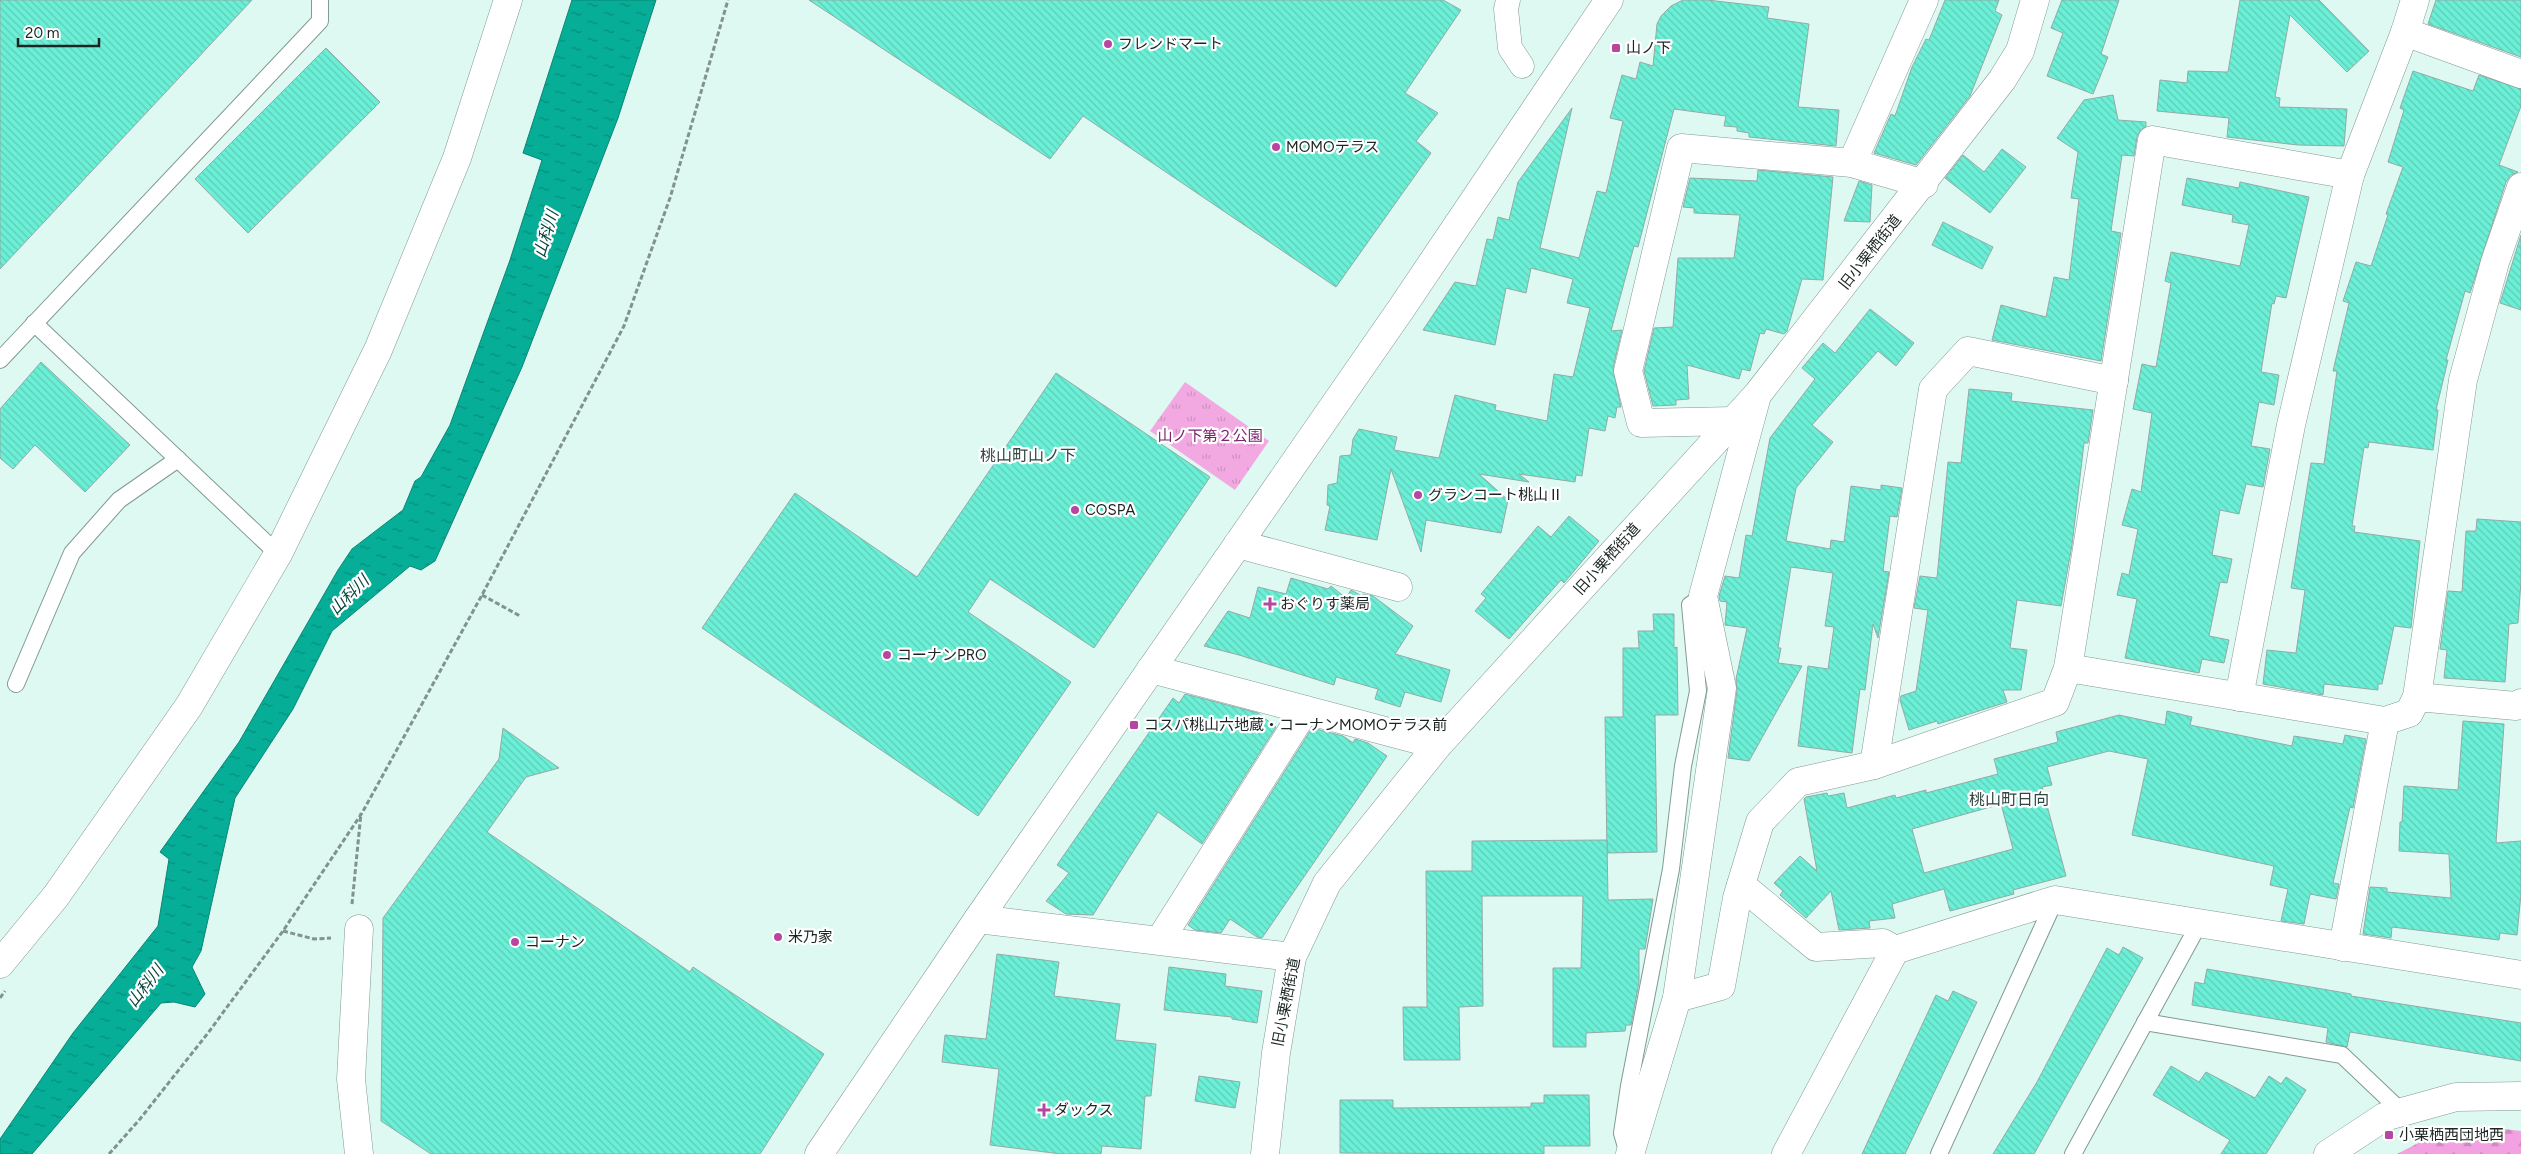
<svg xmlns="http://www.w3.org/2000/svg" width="2521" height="1154" font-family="Figtree,'Noto Sans JP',sans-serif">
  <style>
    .grass { fill: url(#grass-tufts) }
    .forest { fill: url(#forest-firs) }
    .water { fill: url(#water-ripples); stroke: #0c8574 }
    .building { fill: url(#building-back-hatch); stroke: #92aba5; fill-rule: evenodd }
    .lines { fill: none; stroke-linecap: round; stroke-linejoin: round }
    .service-casing { stroke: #819a94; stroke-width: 18 }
    .pedestrian-casing { stroke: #819a94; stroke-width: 25 }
    .minor-casing { stroke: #819a94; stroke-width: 29 }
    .tertiary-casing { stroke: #819a94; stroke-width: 29 }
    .path { stroke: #81938f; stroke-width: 3; stroke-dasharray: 5 2.5; stroke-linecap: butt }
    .service { stroke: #fff; stroke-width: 16 }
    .pedestrian { stroke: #fff; stroke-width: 24 }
    .minor { stroke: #fff; stroke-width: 28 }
    .tertiary { stroke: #fff; stroke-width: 28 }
    .poi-dot { fill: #b746a3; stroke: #fff; stroke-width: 2 }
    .labels { text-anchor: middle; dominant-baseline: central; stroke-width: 4.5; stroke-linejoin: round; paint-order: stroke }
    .poi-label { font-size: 15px; fill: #1a2421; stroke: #fff; text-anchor: start }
    .street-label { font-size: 15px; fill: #1a2421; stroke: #fff }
    .park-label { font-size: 15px; fill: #7c226e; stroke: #fff }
    .water-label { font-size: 16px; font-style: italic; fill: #07453c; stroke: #fff }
    .neighbourhood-label { font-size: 16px; fill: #314742; stroke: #fff }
  </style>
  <defs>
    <pattern id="grass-tufts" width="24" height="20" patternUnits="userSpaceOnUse" patternTransform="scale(1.25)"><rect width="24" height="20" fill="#f2a9e1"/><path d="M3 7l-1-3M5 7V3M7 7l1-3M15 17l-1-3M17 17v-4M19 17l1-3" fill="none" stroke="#cf91c1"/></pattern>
    <pattern id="forest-firs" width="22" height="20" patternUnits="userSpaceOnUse" patternTransform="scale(1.25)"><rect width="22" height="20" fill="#f2a2e0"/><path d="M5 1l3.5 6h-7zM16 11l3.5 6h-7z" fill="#cf8bc0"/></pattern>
    <pattern id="water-ripples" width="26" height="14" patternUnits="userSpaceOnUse" patternTransform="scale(1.25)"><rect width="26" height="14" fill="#06ae97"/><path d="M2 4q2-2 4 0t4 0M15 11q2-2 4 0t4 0" fill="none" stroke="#068d7b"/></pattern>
    <pattern id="building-back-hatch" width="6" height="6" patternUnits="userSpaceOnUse" patternTransform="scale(1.25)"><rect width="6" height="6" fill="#6befd6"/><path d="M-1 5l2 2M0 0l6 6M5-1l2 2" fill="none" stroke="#5ccdb7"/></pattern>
  </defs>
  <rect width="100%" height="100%" fill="#def8f2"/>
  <path class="grass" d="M1185,382L1269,441L1235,490L1150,431Z"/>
  <path class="forest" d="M2478,1126L2521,1131V1154H2397L2426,1139Z"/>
  <path class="water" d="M572,0H656L618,118L522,367L435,561L421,570L410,566L332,631L293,709L235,798L201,951L192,967L205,994L195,1007L174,1002L161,1003L32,1154H0V1139L73,1033L158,926L169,859L160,852L239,742L338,570L352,549L403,510L415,481L421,477L450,425L510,260L542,160L523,153Z"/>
  <g class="building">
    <path d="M0,0H252L0,269Z"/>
    <path d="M809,0H1443L1461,10L1405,93L1438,113L1416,141L1431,153L1336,287L1083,116L1050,159Z"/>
    <path d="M1683,0H1707L1769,7L1767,18L1809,24L1798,107L1839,110L1836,146L1749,137V133L1737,131V127L1724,126L1726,116L1674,109L1638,247L1634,246L1611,331L1622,330L1613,368L1621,407H1617L1615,418L1608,416L1605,431L1589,428L1582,476L1576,475L1575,482L1519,474L1529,482L1479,474L1508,500L1501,533L1426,520L1421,552L1391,469L1377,540L1325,530L1330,506L1327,505L1328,485L1337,483L1340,456L1351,455L1353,439L1359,429L1397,437L1394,450L1439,458L1455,395L1496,405L1495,410L1547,421L1554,374L1573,377L1590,308L1567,303L1573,279L1531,268L1526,293L1506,288L1495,345L1423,330L1455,282L1476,286L1487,239L1493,240L1498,217L1509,220L1518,182L1572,108L1540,248L1579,258L1597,191L1606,193L1623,121L1610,118L1622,75L1636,79L1640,62L1653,66L1657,24L1661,16L1671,6Z"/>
    <path d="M1945,0H1999L1995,11L2002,15L1970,96L1916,165L1874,153L1891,114L1895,116L1912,67L1926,39L1929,40Z"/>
    <path d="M2062,0H2119L2101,54L2108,57L2093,94L2047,76L2063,33L2051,28Z"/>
    <path d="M2240,0H2319L2369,51L2347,72L2290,15L2275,97L2280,98L2279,107L2347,109L2344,146L2298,145L2227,137L2229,118L2157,111L2160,80L2187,83L2188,71L2228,72Z"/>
    <path d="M2436,0H2521V57L2428,24Z"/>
    <path d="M326,48L380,102L248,233L195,179Z"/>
    <path d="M2413,71L2473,91L2479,75L2521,89V106L2499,165L2518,172L2511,175L2506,182L2470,293L2465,291L2446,360H2448L2436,410H2438L2433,450L2369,442L2368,448L2364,447L2352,526H2355L2354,532L2420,541L2411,628L2394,626L2382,684H2378V690L2324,684L2323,695L2263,684L2267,650L2296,653L2305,590L2291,588L2311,463L2324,464L2337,371H2333L2349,303L2343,301L2356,262L2371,266L2388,215L2386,214L2403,167L2388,162L2404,110L2400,108Z"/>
    <path d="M2113,95L2118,120L2146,122V126L2140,131L2137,137L2134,156L2122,155L2111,231L2121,233L2101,361L1992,340L2001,305L2046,317L2054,277L2069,280L2079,199L2071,198L2078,152L2057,138L2084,100Z"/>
    <path d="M2002,149L2026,167L1990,213L1945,178L1963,155L1984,172Z"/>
    <path d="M1758,170L1833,177L1823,280L1802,279L1787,331L1784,334L1766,329L1764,334L1760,333L1750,371L1742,369L1739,379L1687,365L1689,399L1676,400V405L1653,406L1644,371L1654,328L1673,327L1678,258H1734L1740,215L1694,213V208L1683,207L1690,178L1757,181Z"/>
    <path d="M2187,178L2239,188L2240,182L2309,197L2286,298L2276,296L2274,304L2272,303L2261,372L2279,375L2274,405L2259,402L2251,446L2270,449L2263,487L2246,484L2239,514L2220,510L2212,555L2232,559L2227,583L2220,582L2209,636L2229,640L2224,663L2202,659L2199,673L2125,658L2137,599L2117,595L2122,573L2129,575L2138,529L2122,525L2132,489L2141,492L2152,413L2133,409L2142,364L2156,367L2171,283L2165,281L2171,252L2240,266L2249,225L2232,222L2233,215L2182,205Z"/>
    <path d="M1859,181L1872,185L1870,222L1844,221Z"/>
    <path d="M1943,222L1993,247L1982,269L1932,245Z"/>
    <path d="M2521,235V310L2500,303Z"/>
    <path d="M1870,309L1914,343L1896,366L1878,351L1812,425L1833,442L1796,488L1786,541L1830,549L1831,540L1844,542L1851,486L1881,490V485L1902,488L1897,517L1890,516L1883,571L1889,572L1878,638L1873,624L1865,690L1860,689L1852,753L1798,746L1808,666L1828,669L1834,627L1825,626L1833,573L1791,567L1778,648H1781L1778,663L1802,666L1749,761L1728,758L1737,690L1736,679L1747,628L1725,625L1727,602L1720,601L1719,596L1725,576L1739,578L1746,535L1752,536L1770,438L1815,379L1802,368L1823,343L1835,353Z"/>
    <path d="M41,362L130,445L85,492L35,445L13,469L0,458V409Z"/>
    <path d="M1056,373L1210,477L1094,648L990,579L968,612L1071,682L978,816L702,628L795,493L917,577Z"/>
    <path d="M1969,389L2012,393L2011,401L2093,410L2088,443H2084L2072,545L2061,606L2017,600L2010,648L2027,650L2021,690H2003L2007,702L1938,724L1937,721L1909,730L1900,700L1901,696L1916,691L1928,610L1914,608L1920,576L1937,578L1948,462L1961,463Z"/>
    <path d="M1569,516L1599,541L1564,583L1561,580L1509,639L1475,611L1486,598L1481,594L1538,526L1551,537Z"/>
    <path d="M2477,519L2521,522V581L2518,623L2509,624L2505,682L2444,678L2447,650L2440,649L2448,591L2462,592L2466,531H2476Z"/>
    <path d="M1291,578L1328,589L1331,586L1346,598L1351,590L1362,596L1363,594L1373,596L1413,626L1395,654L1450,670L1441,702L1405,692L1400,707L1375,699L1378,689L1336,677L1334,685L1239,655L1204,646L1228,611L1250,618L1258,587L1286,594Z"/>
    <path d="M1653,614H1674V648L1677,647L1678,715H1655L1657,852L1607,853L1605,717H1623V648H1639L1638,631H1654Z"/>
    <path d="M1185,694L1258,713L1276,727L1202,844L1158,812L1093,915L1066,914L1046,901L1069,873L1057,865L1173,698L1179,703Z"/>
    <path d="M2167,711L2192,717L2190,725L2292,746L2294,736L2343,744L2345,735L2366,739L2353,808L2350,807L2333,883L2339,884L2336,899L2310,894L2304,924L2281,921L2288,889L2270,885L2274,866L2132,835L2148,759L2109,751L2047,767L2052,785L2042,787L2066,876L2013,890L2014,894L1950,911L1944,889L1892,904L1895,918L1869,921L1870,928L1839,930L1831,891L1806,918L1780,895L1783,891L1774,883L1800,856L1817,871L1804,799L1806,797L1827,793L1828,796L1844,793L1847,808L1895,795L1896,798L1926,790V793L1998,774L1994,759L2058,742L2056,732L2119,715L2165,725ZM2001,804L2013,849L1924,873L1912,829Z"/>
    <path d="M2463,721L2504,724L2496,843L2521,841V894L2517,935L2500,933L2499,940L2392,927L2391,938L2363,934L2370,887L2387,888V892L2451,898L2449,854L2399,851L2400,822H2402L2404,786L2458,790Z"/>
    <path d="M503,728L559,768L526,777L487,832L690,972L693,967L824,1054L760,1154H431L381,1121L383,918L499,759Z"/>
    <path d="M1312,728L1343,736L1353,743L1355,739L1368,743L1387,756L1262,938L1257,937L1230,919L1221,933L1195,930L1188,925Z"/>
    <path d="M1607,840L1608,900L1653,899L1645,949H1639V982L1631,1025H1626L1625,1031L1586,1033V1047H1553V968H1581L1583,896H1482L1483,1006L1459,1007L1460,1060H1404L1403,1007H1427L1426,871H1472V841Z"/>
    <path d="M2123,947L2143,958L2034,1154H1993L2037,1082L2107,948L2119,955Z"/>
    <path d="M997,954L1059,962L1054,996L1120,1004L1115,1040L1156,1044L1151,1096H1145L1141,1149L1102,1146L1101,1154H1061L990,1145L999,1069L942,1062L945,1035L986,1039Z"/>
    <path d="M1169,967L1226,974L1225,986L1262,991L1257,1023L1232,1019V1017L1164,1010Z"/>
    <path d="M2207,969L2351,994V996L2521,1023V1061L2350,1032L2347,1047L2326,1042L2328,1028L2192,1005L2195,982L2204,984Z"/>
    <path d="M1953,991L1977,1002L1905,1154H1862L1936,995L1948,1001Z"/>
    <path d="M2171,1066L2199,1082L2206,1072L2255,1098L2269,1076L2281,1084L2286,1077L2306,1090L2266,1154H2221L2230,1140L2153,1095Z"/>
    <path d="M1199,1076L1240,1082L1235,1108L1195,1101Z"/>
    <path d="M1544,1095H1589L1590,1146H1544V1154L1340,1153V1100H1393V1108L1531,1107V1103H1544Z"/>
  </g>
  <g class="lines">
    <defs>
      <g id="service">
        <path d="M34,323L278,554"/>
        <path d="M0,360L320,21V0"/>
        <path d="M16,684L72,553L119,500L178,459"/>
        <path d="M2145,1022L2342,1055L2402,1112"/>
        <path d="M1628,1154L1622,1133L1629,1086L1671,869L1683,766L1698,691L1690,605L1703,596"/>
        <path d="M1939,1154L2055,900"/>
        <path d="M2073,1154L2199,924"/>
      </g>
      <path id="pedestrian" d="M1508,0L1506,9L1510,48L1522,66"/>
      <g id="minor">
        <path d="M2405,32L2521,74"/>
        <path d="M1852,163L1924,0"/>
        <path d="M1733,421L1641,423L1628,371L1681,148L1852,163L1924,184"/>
        <path d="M1238,544L1398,587"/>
        <path d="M2068,668L2385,721L2409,713L2417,697L2516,706L2521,703"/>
        <path d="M1151,669L1438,745"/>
        <path d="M2239,697L2291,425L2350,175L2405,32L2415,0"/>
        <path d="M2417,697L2463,380L2495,262L2521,187"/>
        <path d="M1874,765L1933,389L1968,351L2114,381"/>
        <path d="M1741,885L1816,947L1883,943L1895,950"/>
        <path d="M978,919L1292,957"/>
        <path d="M1160,940L1305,710"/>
        <path d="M2343,947L2385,721"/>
        <path d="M1677,998L1721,986L1737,898L1760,822L1798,782L1874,765L2055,702L2068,668L2152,140L2350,175"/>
        <path d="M359,1154L351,1079L359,929"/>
        <path d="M1265,1154L1276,1053L1292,957L1327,883L1438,745L1757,395L2002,80L2020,51L2035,0"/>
        <path d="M1630,1154L1677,998L1722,688L1703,596L1756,399"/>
        <path d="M1786,1154L1895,950L2055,900L2521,975"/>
        <path d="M2328,1154L2384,1117L2456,1097L2521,1096"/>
      </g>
      <g id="tertiary">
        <path d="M0,964L56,896L189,706L278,554L378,350L457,158L508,0"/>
        <path d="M819,1154L978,919L1401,309L1609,0"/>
      </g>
    </defs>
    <use href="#service" class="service-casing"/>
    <use href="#pedestrian" class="pedestrian-casing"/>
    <use href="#minor" class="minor-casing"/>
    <use href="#tertiary" class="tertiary-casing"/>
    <g class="path">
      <path d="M482,595L520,616"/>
      <path d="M352,904L361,813"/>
      <path d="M283,931L314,939L331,938"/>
      <path d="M0,998L5,991"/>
      <path d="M109,1154L140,1119L208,1033L283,931L362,813L482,595L624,326L670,198L728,0"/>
    </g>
    <use href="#service" class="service"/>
    <use href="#pedestrian" class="pedestrian"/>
    <use href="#minor" class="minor"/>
    <use href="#tertiary" class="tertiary"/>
  </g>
  <g class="poi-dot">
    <circle cx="1108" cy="44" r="5"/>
    <rect x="1611" y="43" width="10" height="10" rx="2.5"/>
    <circle cx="1276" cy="147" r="5"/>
    <circle cx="1418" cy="495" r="5"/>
    <circle cx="1075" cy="510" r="5"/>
    <path d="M1267.5 596.5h5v5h5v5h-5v5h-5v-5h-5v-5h5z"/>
    <circle cx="887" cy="655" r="5"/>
    <rect x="1129" y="720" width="10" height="10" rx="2.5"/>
    <circle cx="778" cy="937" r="5"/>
    <circle cx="515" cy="942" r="5"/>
    <path d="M1041.5 1102.5h5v5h5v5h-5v5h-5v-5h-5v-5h5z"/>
    <rect x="2384" y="1130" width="10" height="10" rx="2.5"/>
  </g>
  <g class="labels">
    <g class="poi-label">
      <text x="1118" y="44">フレンドマート</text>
      <text x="1626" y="48">山ノ下</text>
      <text x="1286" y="147">MOMOテラス</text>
      <text x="1428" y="495">グランコート桃山Ⅱ</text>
      <text x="1085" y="510">COSPA</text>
      <text x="1280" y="604">おぐりす薬局</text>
      <text x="897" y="655">コーナンPRO</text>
      <text x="1144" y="725">コスパ桃山六地蔵・コーナンMOMOテラス前</text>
      <text x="788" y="937">米乃家</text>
      <text x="525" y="942">コーナン</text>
      <text x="1054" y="1110">ダックス</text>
      <text x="2399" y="1135">小栗栖西団地西</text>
    </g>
    <g class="street-label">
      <text transform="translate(1870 252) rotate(-52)">旧小栗栖街道</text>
      <text transform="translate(1607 559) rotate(-48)">旧小栗栖街道</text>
      <text transform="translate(1286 1002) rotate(-79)">旧小栗栖街道</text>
    </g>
    <g class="park-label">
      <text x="1210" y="436">山ノ下第２公園</text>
    </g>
    <g class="water-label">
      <text transform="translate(546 234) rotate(-73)">山科川</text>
      <text transform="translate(349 595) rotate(-45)">山科川</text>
      <text transform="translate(145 986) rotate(-52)">山科川</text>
    </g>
    <g class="neighbourhood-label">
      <text x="1028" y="455">桃山町山ノ下</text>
      <text x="2009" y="799">桃山町日向</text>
    </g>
  </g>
  <path d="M18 38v8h81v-8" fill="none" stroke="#1a2421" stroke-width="2.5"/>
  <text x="25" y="38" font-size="15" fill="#1a2421" stroke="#ffffff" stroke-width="4" paint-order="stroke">20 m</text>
</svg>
